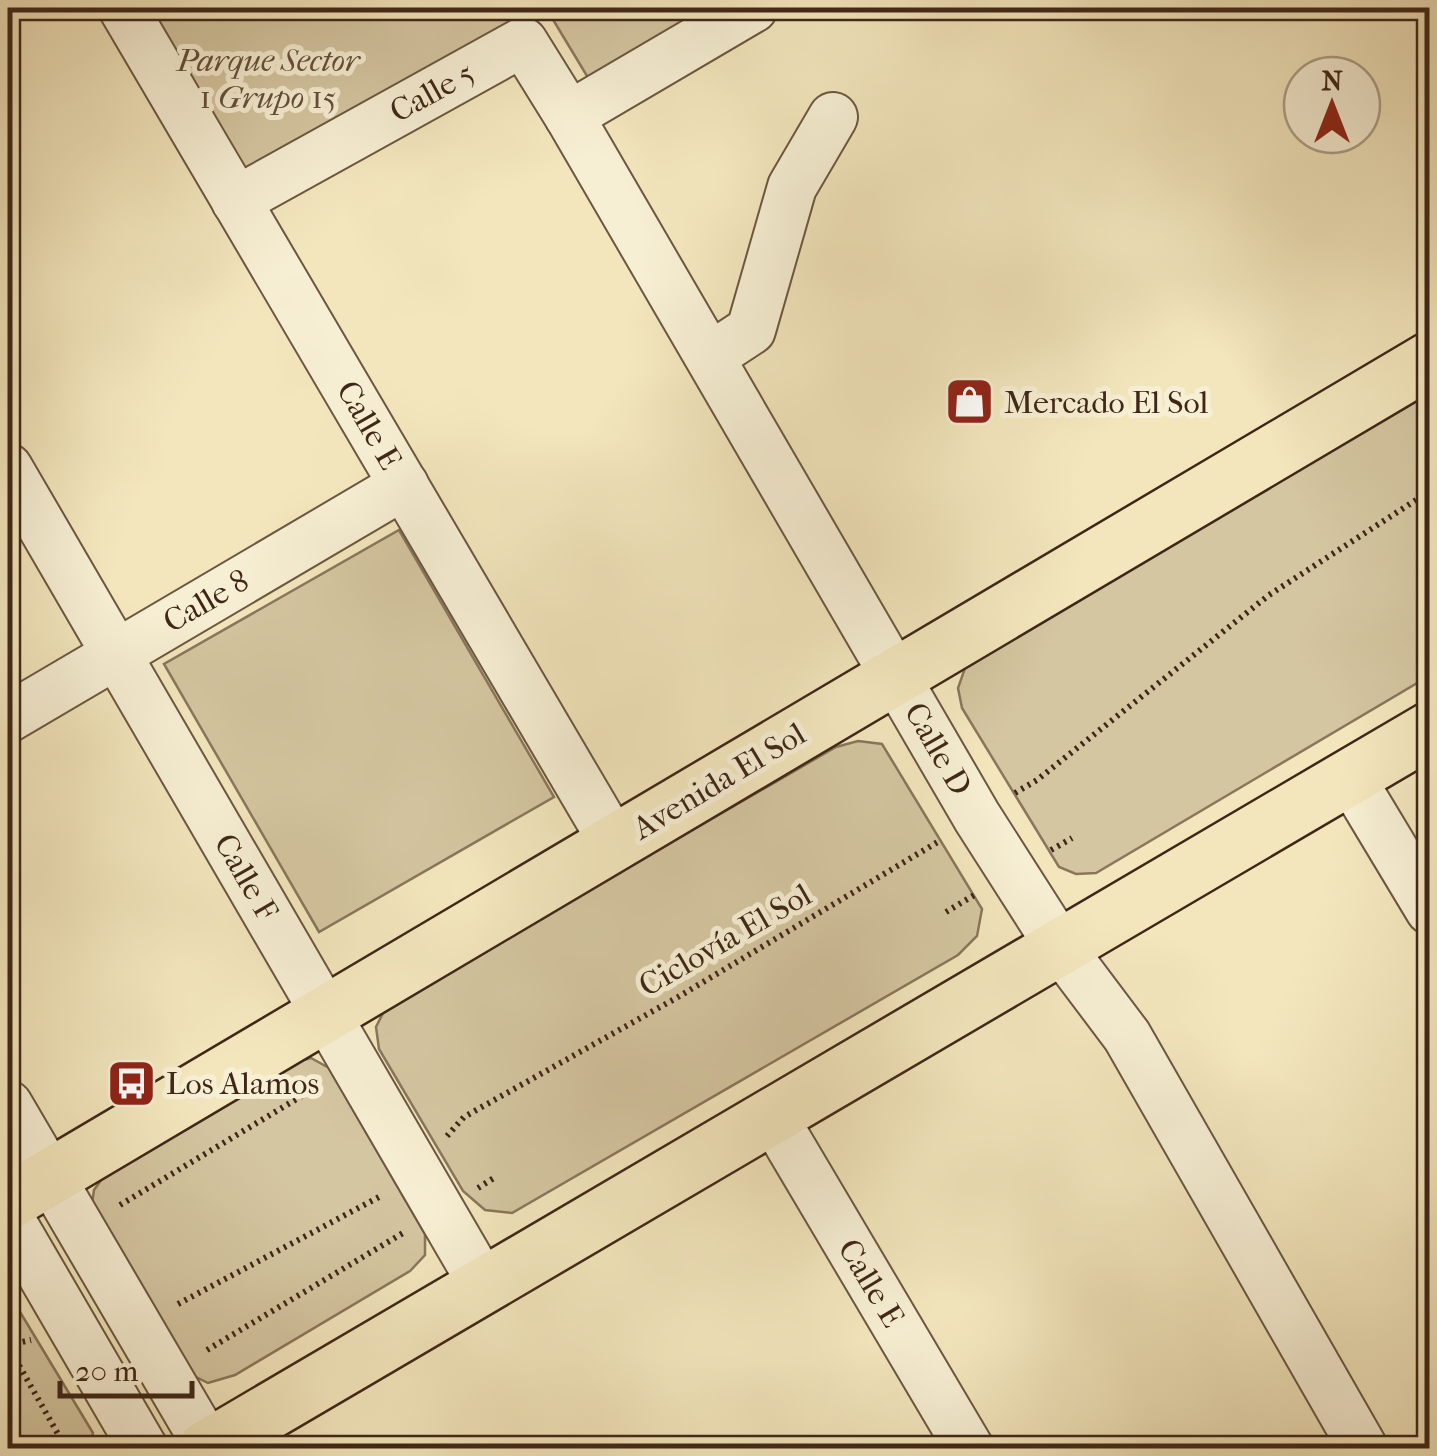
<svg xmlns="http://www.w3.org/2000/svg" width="1437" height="1456" font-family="'IM FELL French Canon',serif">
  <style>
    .green { fill: #d4c6a1; stroke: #8a765c; stroke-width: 2.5 }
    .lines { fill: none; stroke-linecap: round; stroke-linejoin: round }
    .minor-casing { stroke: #6c5741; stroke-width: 52 }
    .major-casing { stroke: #3f2718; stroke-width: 60 }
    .path { stroke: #3f2718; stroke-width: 6; stroke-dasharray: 2.5 5; stroke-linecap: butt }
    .minor { stroke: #f7efd4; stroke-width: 48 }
    .major { stroke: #f3e6bd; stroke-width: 55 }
    .labels { text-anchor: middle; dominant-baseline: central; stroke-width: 10; stroke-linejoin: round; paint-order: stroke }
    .park-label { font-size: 32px; font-style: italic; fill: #644f3a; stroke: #f7efd4 }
    .street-label { font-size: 32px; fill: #3f2718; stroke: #f7efd4 }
    .poi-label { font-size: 32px; fill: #3f2718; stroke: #f7efd4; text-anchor: start }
  </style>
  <rect width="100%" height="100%" fill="#f3e6bd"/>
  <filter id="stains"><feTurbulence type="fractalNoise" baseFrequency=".002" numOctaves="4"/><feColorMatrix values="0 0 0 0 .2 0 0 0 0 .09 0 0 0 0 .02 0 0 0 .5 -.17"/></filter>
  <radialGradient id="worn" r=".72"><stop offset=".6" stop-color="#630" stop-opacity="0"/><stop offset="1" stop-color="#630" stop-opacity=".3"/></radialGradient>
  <g class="green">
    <path d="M145,8H535L244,176Z"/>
    <path d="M546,8H717L590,81Z"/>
    <path d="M1429,392V676L1096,873L1076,874L1059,867L962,708L958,688L965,668Z"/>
    <path d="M399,530L554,797L319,932L164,664Z"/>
    <path d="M858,741L882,744L982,909L977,936L958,955L512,1213L485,1210L463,1191L379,1049L376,1027L386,1007L836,747Z"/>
    <path d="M311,1058L329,1068L425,1234V1255L410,1271L235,1375L208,1383L186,1372L91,1211L94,1190L109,1169L285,1065Z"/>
    <path d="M8,1292L93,1433L88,1448H8Z"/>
  </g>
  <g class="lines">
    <defs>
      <g id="minor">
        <path d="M123,8L614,843"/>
        <path d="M569,116L753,8"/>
        <path d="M236,201L523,42L569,116L977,817L1060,947L1127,1036L1363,1448"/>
        <path d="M710,357L751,330L792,187L833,117"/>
        <path d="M8,468L484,1286"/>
        <path d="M8,718L404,485"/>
        <path d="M1350,777L1430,910"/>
        <path d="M8,1105L209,1448"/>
        <path d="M773,1117L969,1448"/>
        <path d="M8,1216L143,1448"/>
      </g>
      <g id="major">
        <path d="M8,1202L1430,360"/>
        <path d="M207,1448L1430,730"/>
      </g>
    </defs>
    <use href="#minor" class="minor-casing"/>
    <use href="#major" class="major-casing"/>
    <g class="path">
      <path d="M1015,793L1037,780L1269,595L1430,491"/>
      <path d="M1051,850L1072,838"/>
      <path d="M946,912L976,894"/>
      <path d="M447,1136L464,1117L678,997L941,840"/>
      <path d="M478,1188L497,1176"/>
      <path d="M120,1205L315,1088"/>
      <path d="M178,1304L379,1197"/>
      <path d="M8,1345L31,1340"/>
      <path d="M8,1346L66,1448"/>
      <path d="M207,1350L403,1233"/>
    </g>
    <use href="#minor" class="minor"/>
    <use href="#major" class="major"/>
  </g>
  <defs>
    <symbol id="shop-square" viewBox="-11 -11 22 22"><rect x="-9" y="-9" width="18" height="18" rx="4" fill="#8f2418" stroke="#f7efd4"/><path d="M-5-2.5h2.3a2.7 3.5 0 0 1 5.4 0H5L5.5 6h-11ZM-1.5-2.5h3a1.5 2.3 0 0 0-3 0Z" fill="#fff"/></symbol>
    <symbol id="bus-square" viewBox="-11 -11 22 22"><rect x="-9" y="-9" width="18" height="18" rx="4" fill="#8f2418" stroke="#f7efd4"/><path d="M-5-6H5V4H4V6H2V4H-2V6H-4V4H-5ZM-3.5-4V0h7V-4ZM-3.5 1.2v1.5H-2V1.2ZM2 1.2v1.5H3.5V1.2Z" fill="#fff"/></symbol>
  </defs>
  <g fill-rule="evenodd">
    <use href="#shop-square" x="942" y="374" width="55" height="55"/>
    <use href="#bus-square" x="104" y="1056" width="55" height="55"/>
  </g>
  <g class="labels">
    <g class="park-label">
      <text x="268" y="60">Parque Sector<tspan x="268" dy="37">1 Grupo 15</tspan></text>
    </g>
    <g class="street-label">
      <text transform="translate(432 92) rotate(-29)">Calle 5</text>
      <text transform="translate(369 425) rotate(60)">Calle E</text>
      <text transform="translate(206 601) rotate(-30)">Calle 8</text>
      <text transform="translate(938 749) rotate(60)">Calle D</text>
      <text transform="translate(719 781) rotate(-31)">Avenida El Sol</text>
      <text transform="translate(246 877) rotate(60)">Calle F</text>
      <text transform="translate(725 940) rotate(-30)">Ciclovía El Sol</text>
      <text transform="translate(871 1283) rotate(59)">Calle E</text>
    </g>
    <g class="poi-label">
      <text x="1004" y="402">Mercado El Sol</text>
      <text x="166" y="1083">Los Alamos</text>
    </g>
  </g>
  <rect width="1437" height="1456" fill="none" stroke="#f3e6bd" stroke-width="40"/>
  <rect x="10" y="10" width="1417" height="1436" fill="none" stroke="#3f2718" stroke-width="5"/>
  <rect x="20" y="20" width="1397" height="1416" fill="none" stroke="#3f2718" stroke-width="2.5"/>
  <g transform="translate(1332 105)"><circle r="48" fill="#f7efd4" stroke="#ad9f89" stroke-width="2.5"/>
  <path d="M0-8L18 38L0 25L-18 38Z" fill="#8f2418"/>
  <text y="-15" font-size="28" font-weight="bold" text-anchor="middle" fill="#3f2718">N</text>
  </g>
  <path d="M60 1381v15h132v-15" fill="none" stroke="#3f2718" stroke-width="5"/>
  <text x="75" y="1381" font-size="30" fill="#3f2718" stroke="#f7efd4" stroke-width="8" paint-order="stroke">20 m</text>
  <rect width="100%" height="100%" filter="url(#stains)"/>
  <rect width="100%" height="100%" fill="url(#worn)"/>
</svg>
